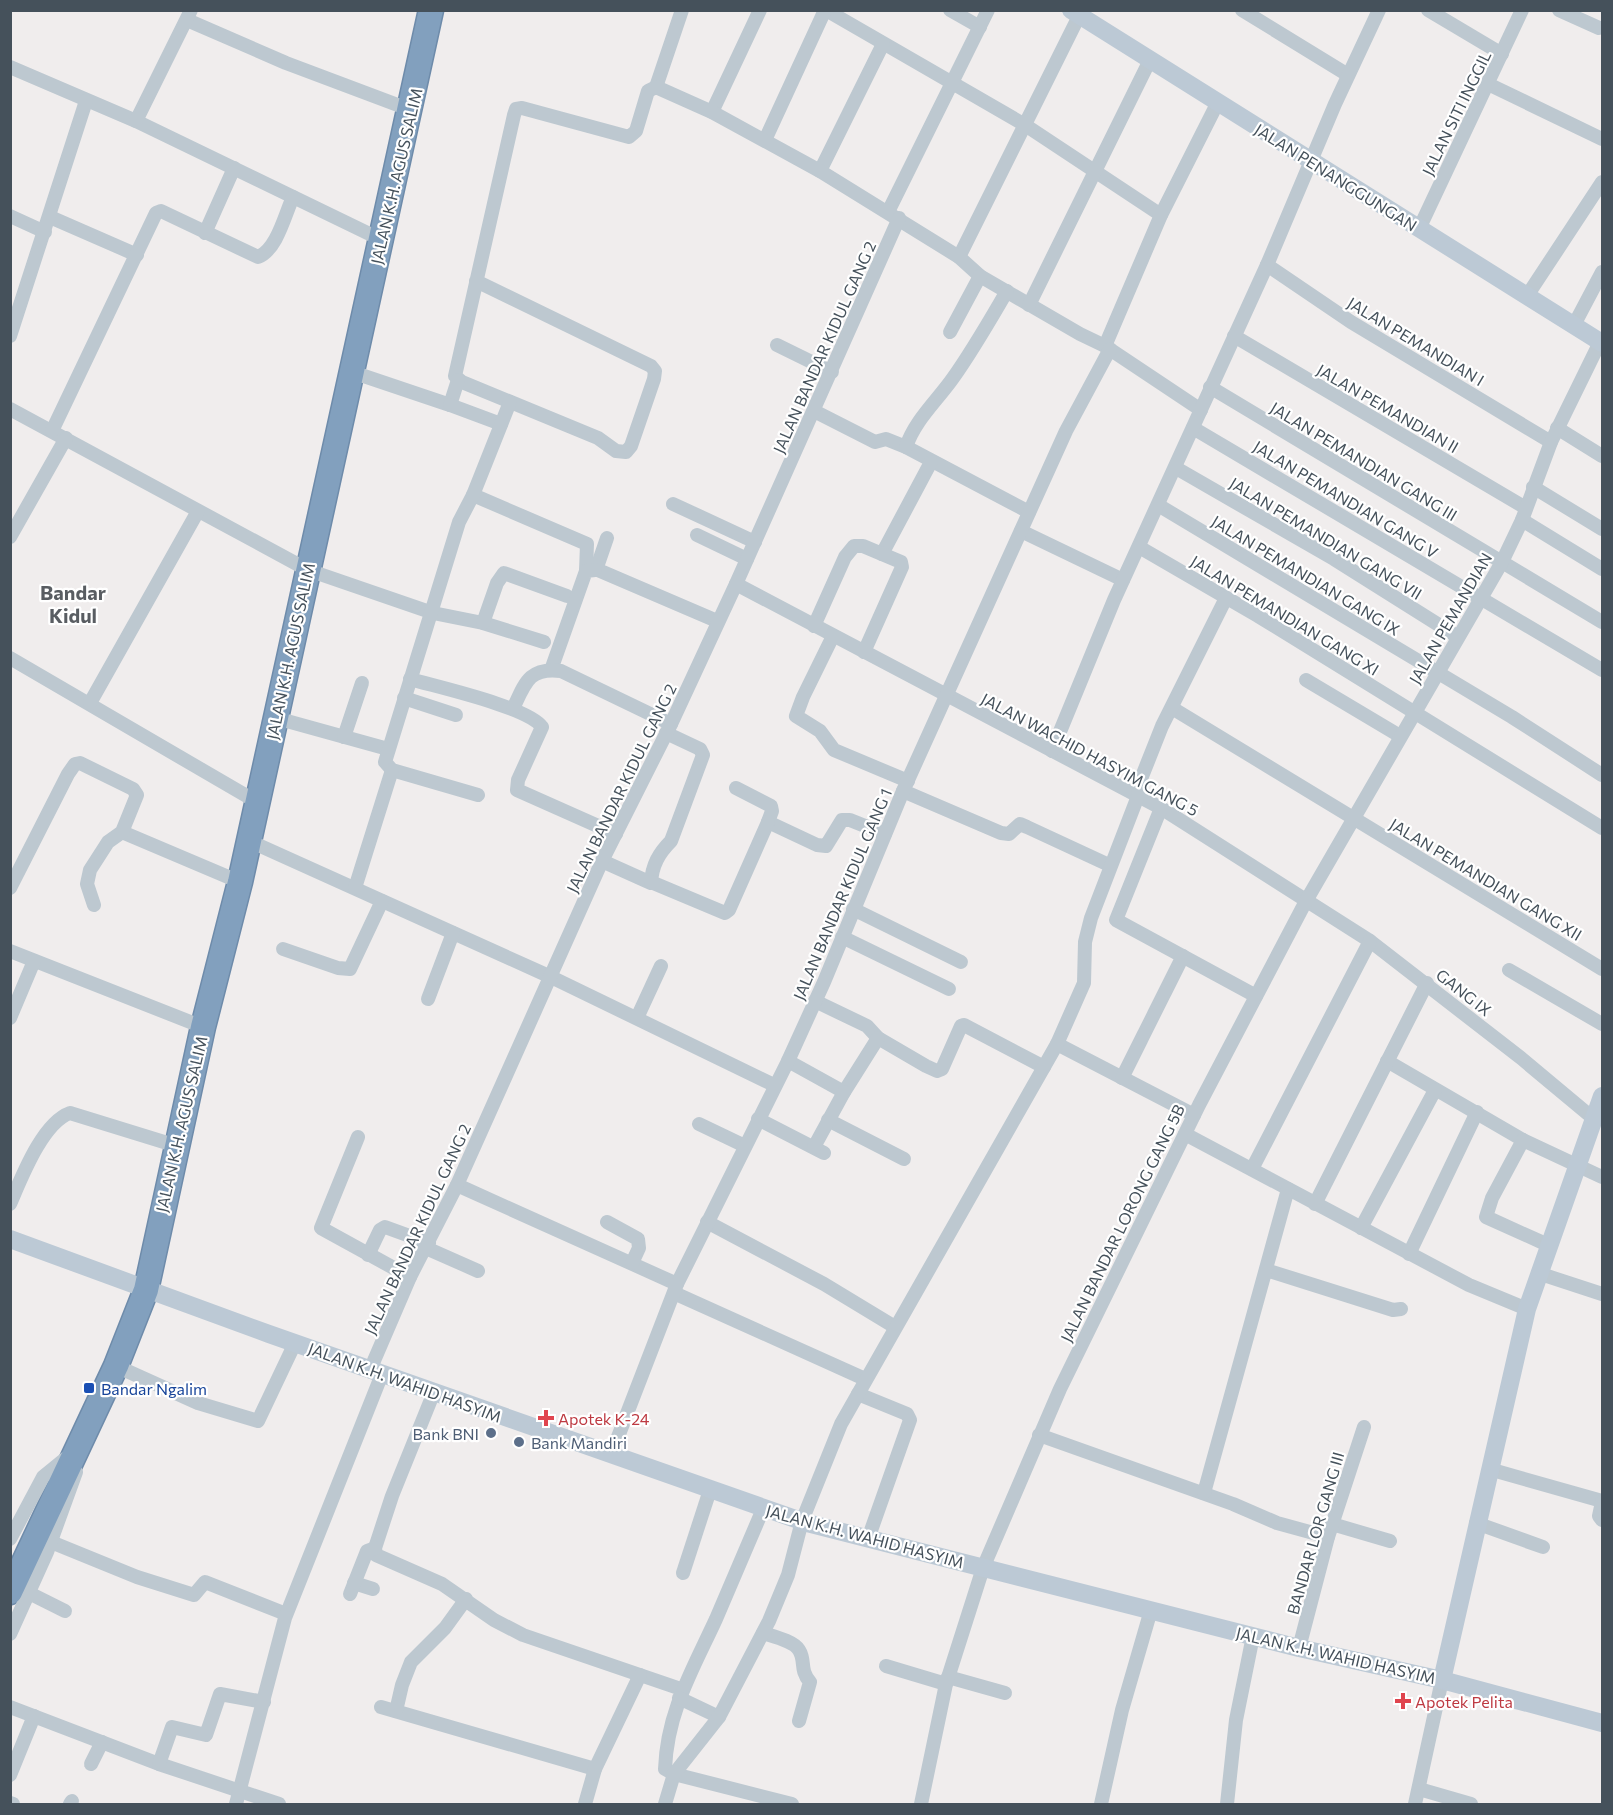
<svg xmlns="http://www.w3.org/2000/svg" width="1613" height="1815" font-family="Commissioner,sans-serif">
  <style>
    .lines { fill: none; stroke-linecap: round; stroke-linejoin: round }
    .highway-casing { stroke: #6e8baa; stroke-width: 27 }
    .street { stroke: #bdc8d0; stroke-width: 14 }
    .secondary { stroke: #bcc9d5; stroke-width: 18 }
    .highway { stroke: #82a0be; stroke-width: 24 }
    .transit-dot { fill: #1a4fb4; stroke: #fff; stroke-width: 2 }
    .health-dot { fill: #e0444e; stroke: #fff; stroke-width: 2 }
    .service-dot { fill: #5c6f8a; stroke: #fff; stroke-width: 2 }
    .labels { text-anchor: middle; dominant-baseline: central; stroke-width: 4.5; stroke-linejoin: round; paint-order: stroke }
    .street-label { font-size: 16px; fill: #45515b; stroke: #fff }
    .transit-label { font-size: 16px; fill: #164399; stroke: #fff; text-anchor: start }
    .health-label { font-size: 16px; fill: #be3a42; stroke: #fff; text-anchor: start }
    .service-label { font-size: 16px; fill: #4e5e75; stroke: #fff; text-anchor: end }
    .quarter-label { font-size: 20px; font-weight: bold; fill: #595d62; stroke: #fff }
  </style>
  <rect width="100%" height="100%" fill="#f0eded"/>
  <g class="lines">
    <defs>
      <path id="highway" d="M10,1592L116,1366L146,1290L203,1027L240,882L431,10"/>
    </defs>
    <use href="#highway" class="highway-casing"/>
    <g class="street">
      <path d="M826,10L1025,125L1161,215"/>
      <path d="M950,10L980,27"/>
      <path d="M1242,10L1348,75"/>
      <path d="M1428,10L1502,54"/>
      <path d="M1559,10L1599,28"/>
      <path d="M187,20L286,63L411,110"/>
      <path d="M10,67L136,121L382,240"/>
      <path d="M1488,84L1602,139"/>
      <path d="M656,87L682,10"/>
      <path d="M712,112L760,10"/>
      <path d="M136,121L191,10"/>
      <path d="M765,140L825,10"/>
      <path d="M820,171L883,44"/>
      <path d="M888,212L988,10"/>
      <path d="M10,216L45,232"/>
      <path d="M50,217L137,255"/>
      <path d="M1419,229L1522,10"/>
      <path d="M205,233L234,168"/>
      <path d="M959,257L1079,16"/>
      <path d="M1267,265L1351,322L1551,442"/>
      <path d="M476,281L651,366L655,371L654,379L631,446L626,452L616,451L598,438L462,382L455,376L514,115L516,109L522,108L629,137L636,131L648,91L656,87L712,112L820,171L959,257L980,276L1080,334L1105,346L1201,410"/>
      <path d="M1527,296L1602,182"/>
      <path d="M1029,305L1150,60"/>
      <path d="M1574,325L1602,272"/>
      <path d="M950,332L980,276"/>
      <path d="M10,336L86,101"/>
      <path d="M1234,336L1526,508"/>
      <path d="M777,345L832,372"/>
      <path d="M1105,346L1161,215L1218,102"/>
      <path d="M352,372L450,405L458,380"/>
      <path d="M1210,387L1602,622"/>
      <path d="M450,405L501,424"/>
      <path d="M10,409L308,570L433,613L483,623L544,642"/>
      <path d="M814,411L875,442L886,439L906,447L1029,512"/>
      <path d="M1193,428L1602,670"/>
      <path d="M1557,428L1602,456"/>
      <path d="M52,431L156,213L161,211L258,257C277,250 285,214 293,197"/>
      <path d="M906,447C915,420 936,402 953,378C973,350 990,320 1007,291"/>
      <path d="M1176,468L1334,559L1458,637"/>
      <path d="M1533,487L1602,529"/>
      <path d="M473,495L587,544L586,571"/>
      <path d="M673,504L755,542"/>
      <path d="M1158,505L1512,717L1602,775"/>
      <path d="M1522,520L1602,569"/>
      <path d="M1021,531L1123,580"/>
      <path d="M697,535L747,559"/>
      <path d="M10,537L66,438"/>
      <path d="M607,538L597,567L598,570L717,621"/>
      <path d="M1139,547L1258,616L1602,828"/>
      <path d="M882,554L931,462"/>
      <path d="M736,584L1161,808L1370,941L1521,1058L1594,1119"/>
      <path d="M483,623L497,583L504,573L567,596"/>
      <path d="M814,626L845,557L854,546H863L901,562L902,567L864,652"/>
      <path d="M833,636L803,697L796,716L820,731L834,750L908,781"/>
      <path d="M10,658L257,802"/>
      <path d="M551,670L586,571L595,570"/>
      <path d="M410,679C437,687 528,707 542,727L518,780L517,790L616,834"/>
      <path d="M1306,680L1400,736"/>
      <path d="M404,698L456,715"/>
      <path d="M90,703L198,511"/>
      <path d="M1172,708L1602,969"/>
      <path d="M513,709C525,683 529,667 561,671L671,724"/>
      <path d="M276,718L388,749"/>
      <path d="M344,737L362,683"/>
      <path d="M1052,751L1114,600L1267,265L1335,104L1379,10"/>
      <path d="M736,788L771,806L772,811L768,822L817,845L826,846L842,820H850L885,834"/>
      <path d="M903,791L1001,833L1009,834L1020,824L1027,827L1109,865"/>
      <path d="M478,795L392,770L385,762L459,522L473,495L510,402"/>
      <path d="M1161,808L1116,920L1256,996"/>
      <path d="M122,832L240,882"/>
      <path d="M247,840L551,977L774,1085"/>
      <path d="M602,861L651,883C652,865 659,853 671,841L703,755L700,749L666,733"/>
      <path d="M651,882L725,913L729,910L768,822"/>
      <path d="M10,888L68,774L75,764L80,763L133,789L137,795L122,832L108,842L90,870L87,884L94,905"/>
      <path d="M355,888L392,770"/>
      <path d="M853,909L961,962"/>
      <path d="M842,937L949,989"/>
      <path d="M283,949L338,968L350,969L382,901"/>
      <path d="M10,951L203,1027"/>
      <path d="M1509,970L1602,1024"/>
      <path d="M428,999L453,933"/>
      <path d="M815,1001L867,1026L878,1038L926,1066L937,1071L942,1069L961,1026L964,1025L1044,1067"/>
      <path d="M10,1018L34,961"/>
      <path d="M637,1018L661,966"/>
      <path d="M1057,1044L1194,1115"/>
      <path d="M788,1061L844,1092L878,1038"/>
      <path d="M1387,1061L1523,1140L1492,1198L1486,1217L1548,1245"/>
      <path d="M1122,1078L1183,956"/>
      <path d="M758,1119L824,1153"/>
      <path d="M828,1120L904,1159"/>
      <path d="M699,1124L745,1146"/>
      <path d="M1185,1134L1469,1285L1527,1309"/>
      <path d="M358,1137L321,1228L410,1277"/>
      <path d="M1523,1140L1602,1177"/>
      <path d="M814,1147L844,1092"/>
      <path d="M1252,1169L1370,941"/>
      <path d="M457,1185L677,1284"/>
      <path d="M10,1204C21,1179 42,1123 70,1113L177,1146"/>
      <path d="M1315,1204L1427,983"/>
      <path d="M607,1222L638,1239L639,1248L632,1263"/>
      <path d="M707,1222L824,1284L895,1327"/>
      <path d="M1361,1228L1435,1090"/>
      <path d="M426,1248L478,1271"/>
      <path d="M1409,1254L1477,1112"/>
      <path d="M368,1255L380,1230L385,1227L429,1243"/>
      <path d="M1266,1270L1393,1310L1401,1309"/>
      <path d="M1538,1273L1602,1294"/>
      <path d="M674,1293L865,1379"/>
      <path d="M116,1366L198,1403L258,1421L295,1343"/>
      <path d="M370,1370L410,1277L457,1185L602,861L671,724L736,584L899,218"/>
      <path d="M434,1392L392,1496L375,1548L376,1555L442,1584L494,1620L523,1635L681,1689"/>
      <path d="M858,1394L907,1414L910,1420L868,1539"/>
      <path d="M1039,1435L1233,1504L1277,1523L1328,1537"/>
      <path d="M611,1455L677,1284L788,1061L824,982L903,791L1066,431L1110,349"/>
      <path d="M1489,1469L1602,1501"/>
      <path d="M1204,1493L1288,1189"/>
      <path d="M1602,1502L1599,1516L1602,1520"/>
      <path d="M763,1509C747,1546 732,1582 716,1619C693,1669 667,1712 665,1769L674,1774L792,1804"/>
      <path d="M1476,1523L1543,1547"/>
      <path d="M1332,1524L1390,1541"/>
      <path d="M10,1539L43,1477L70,1455"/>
      <path d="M51,1542L137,1577L194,1595L205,1582L286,1614"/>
      <path d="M683,1573L710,1490"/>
      <path d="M354,1583L373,1589"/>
      <path d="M29,1593L65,1611"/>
      <path d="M350,1594L367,1551L375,1548"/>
      <path d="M763,1633C772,1636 794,1641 799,1650C806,1661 799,1669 810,1682L799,1721"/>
      <path d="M10,1634L47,1552L76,1472"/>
      <path d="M1299,1648L1328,1537L1364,1427"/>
      <path d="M886,1666L946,1684"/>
      <path d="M948,1677L1005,1693"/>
      <path d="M679,1698L719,1717"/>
      <path d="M10,1707L159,1764L279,1804"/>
      <path d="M381,1707L595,1769"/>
      <path d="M396,1711L402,1685L411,1662L445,1628L466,1599"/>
      <path d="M91,1764L102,1742"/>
      <path d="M159,1764L172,1727L206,1735L220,1694L264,1702"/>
      <path d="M10,1775L34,1716"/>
      <path d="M1419,1789L1471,1804"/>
      <path d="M10,1803L13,1804"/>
      <path d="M70,1804L72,1801"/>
      <path d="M236,1804L285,1618L382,1374"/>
      <path d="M585,1804L595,1769L640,1675"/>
      <path d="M665,1804L674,1774L719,1717L769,1621L788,1575L802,1521L841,1424L1057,1044L1084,983L1085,942L1091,918L1138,796L1141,779L1162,726L1226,598"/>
      <path d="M921,1804L946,1684L983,1568L1060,1389L1199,1105L1306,901L1502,562L1522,520L1551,442L1600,342"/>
      <path d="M1101,1804L1122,1710L1151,1610"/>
      <path d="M1227,1804L1236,1720L1253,1636"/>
      <path d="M1415,1804L1442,1680"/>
    </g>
    <g class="secondary">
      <path d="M1071,10L1602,343"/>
      <path d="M10,1239L269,1334L807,1523L1299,1648L1442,1680L1602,1723"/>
      <path d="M1442,1680L1527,1309L1602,1096"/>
    </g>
    <use href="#highway" class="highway"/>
  </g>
  <rect class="transit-dot" x="83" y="1382" width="12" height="12" rx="3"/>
  <g class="health-dot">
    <path d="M543 1409h6v6h6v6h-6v6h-6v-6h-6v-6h6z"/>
    <path d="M1400 1692h6v6h6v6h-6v6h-6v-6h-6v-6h6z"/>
  </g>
  <g class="service-dot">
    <circle cx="491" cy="1433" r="6"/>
    <circle cx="519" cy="1442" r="6"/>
  </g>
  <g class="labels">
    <g class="street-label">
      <text transform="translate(1456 113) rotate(-64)">JALAN SITI INGGIL</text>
      <text transform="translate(396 176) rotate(-77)">JALAN K.H. AGUS SALIM</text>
      <text transform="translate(1336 177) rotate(32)">JALAN PENANGGUNGAN</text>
      <text transform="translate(1416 341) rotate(31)">JALAN PEMANDIAN I</text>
      <text transform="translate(824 347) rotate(-66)">JALAN BANDAR KIDUL GANG 2</text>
      <text transform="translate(1388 408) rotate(30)">JALAN PEMANDIAN II</text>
      <text transform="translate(1364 461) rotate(31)">JALAN PEMANDIAN GANG III</text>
      <text transform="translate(1346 499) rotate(31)">JALAN PEMANDIAN GANG V</text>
      <text transform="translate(1326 538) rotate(31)">JALAN PEMANDIAN GANG VII</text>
      <text transform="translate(1306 575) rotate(31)">JALAN PEMANDIAN GANG IX</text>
      <text transform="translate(1285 615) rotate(31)">JALAN PEMANDIAN GANG XI</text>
      <text transform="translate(1450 618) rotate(-60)">JALAN PEMANDIAN</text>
      <text transform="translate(290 651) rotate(-78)">JALAN K.H. AGUS SALIM</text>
      <text transform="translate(1090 754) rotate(28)">JALAN WACHID HASYIM GANG 5</text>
      <text transform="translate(621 788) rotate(-64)">JALAN BANDAR KIDUL GANG 2</text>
      <text transform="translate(1486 879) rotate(31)">JALAN PEMANDIAN GANG XII</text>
      <text transform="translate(842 894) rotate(-67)">JALAN BANDAR KIDUL GANG 1</text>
      <text transform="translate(1464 992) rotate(38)">GANG IX</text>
      <text transform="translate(181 1124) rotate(-77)">JALAN K.H. AGUS SALIM</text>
      <text transform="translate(1122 1223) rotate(-64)">JALAN BANDAR LORONG GANG 5B</text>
      <text transform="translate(417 1229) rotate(-65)">JALAN BANDAR KIDUL GANG 2</text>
      <text transform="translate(405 1382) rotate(20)">JALAN K.H. WAHID HASYIM</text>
      <text transform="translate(1315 1533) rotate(-74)">BANDAR LOR GANG III</text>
      <text transform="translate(865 1536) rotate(15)">JALAN K.H. WAHID HASYIM</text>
      <text transform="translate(1336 1655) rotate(13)">JALAN K.H. WAHID HASYIM</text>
    </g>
    <g class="transit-label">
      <text x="101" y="1388">Bandar Ngalim</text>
    </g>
    <g class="health-label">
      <text x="558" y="1418">Apotek K-24</text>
      <text x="1415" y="1701">Apotek Pelita</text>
    </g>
    <g class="service-label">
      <text x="479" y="1433">Bank BNI</text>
      <text x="531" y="1442" text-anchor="start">Bank Mandiri</text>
    </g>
    <g class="quarter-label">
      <text x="73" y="592">Bandar<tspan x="73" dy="23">Kidul</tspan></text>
    </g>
  </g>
  <rect width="1613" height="1815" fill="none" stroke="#45515b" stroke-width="24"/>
</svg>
